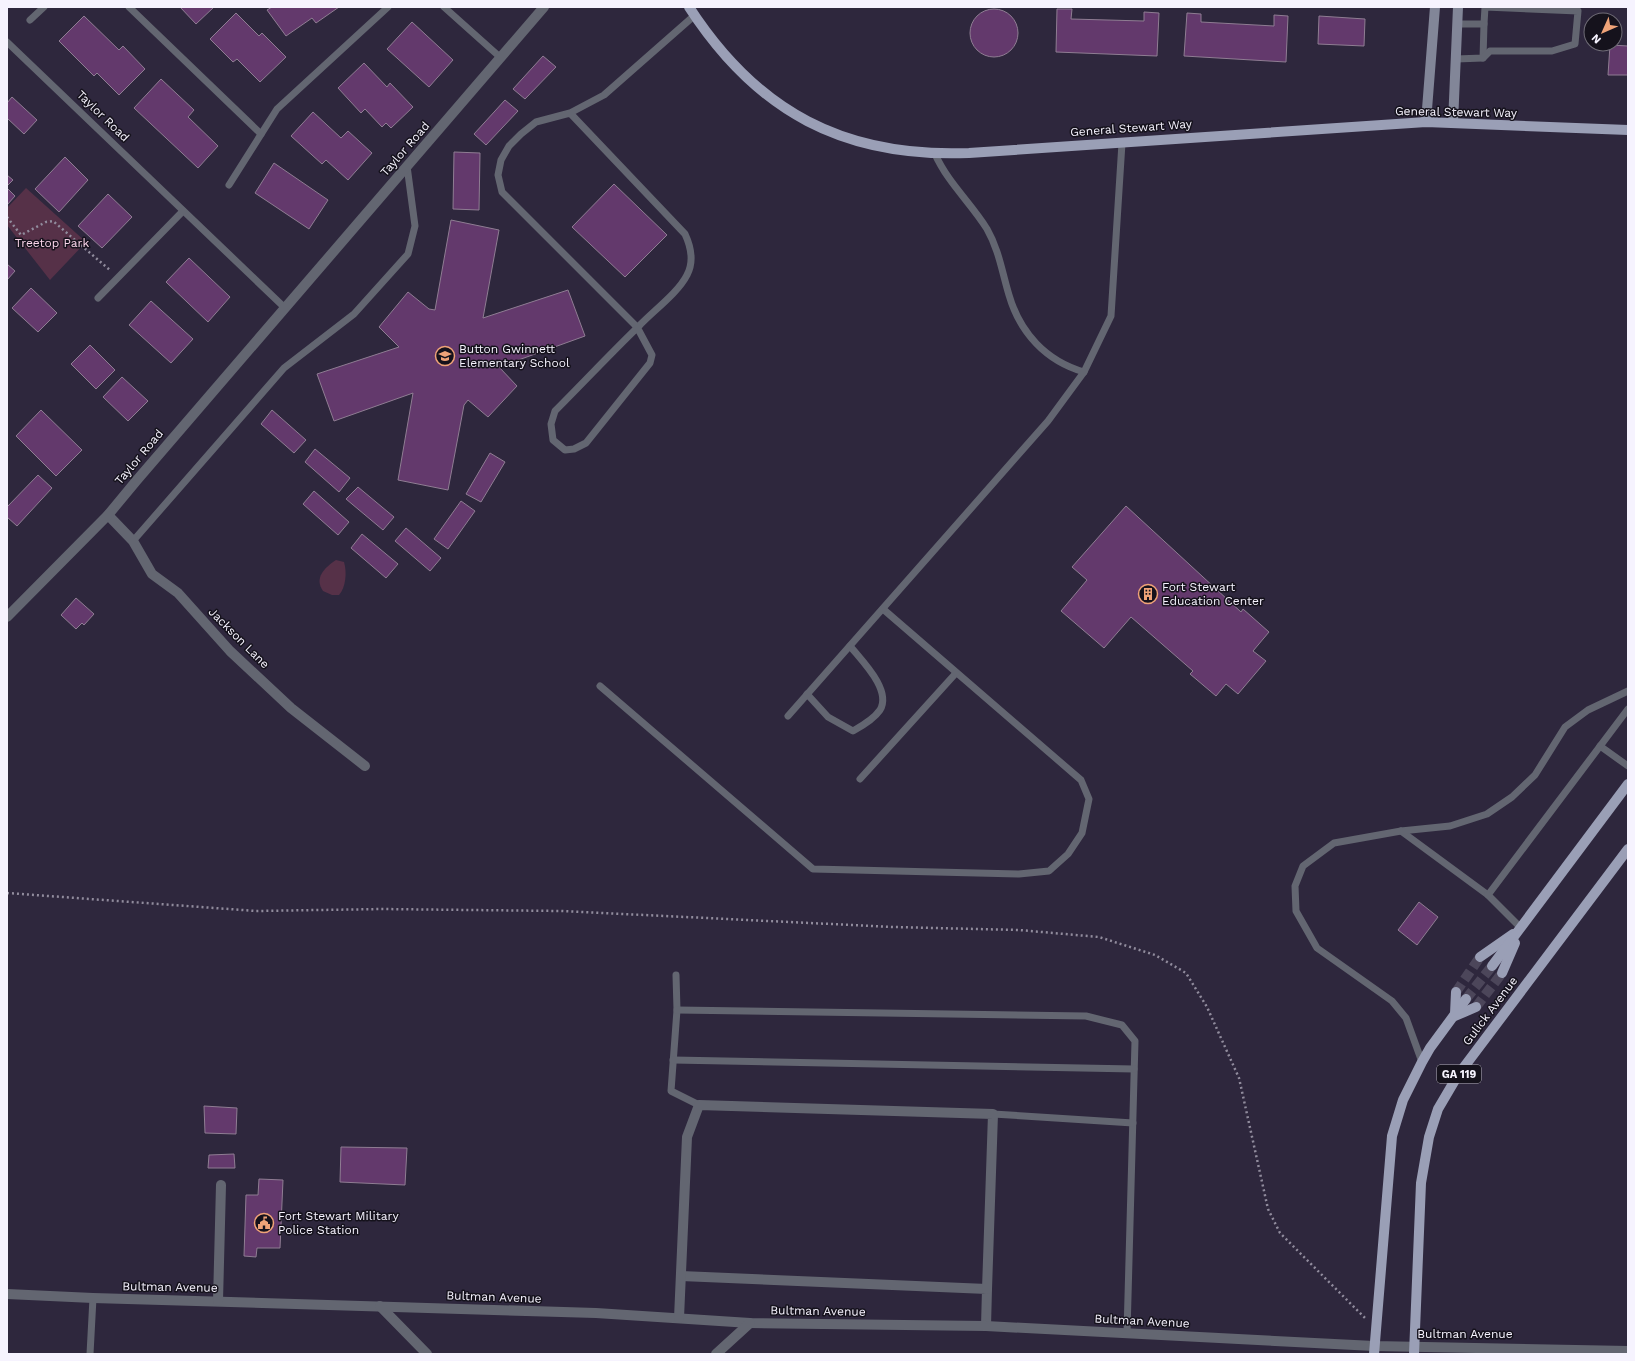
<svg xmlns="http://www.w3.org/2000/svg" width="1635" height="1361" font-family="'Work Sans',sans-serif">
  <style>
    .green { fill: #563148 }
    .building { fill: #63396c; stroke: #8f7d93 }
    .lines { fill: none; stroke-linecap: round; stroke-linejoin: round }
    .primary-tunnel { stroke: #4c465a; stroke-width: 10; stroke-dasharray: 10 5; stroke-linecap: butt }
    .path { stroke: #918c9d; stroke-width: 2.5; stroke-dasharray: 2 3; stroke-linecap: butt }
    .lane { stroke: #636671; stroke-width: 7 }
    .street { stroke: #636671; stroke-width: 10 }
    .secondary { stroke: #828698; stroke-width: 10 }
    .primary { stroke: #9a9fb6; stroke-width: 10 }
    .labels { text-anchor: middle; dominant-baseline: central; stroke-width: 3; stroke-linejoin: round; paint-order: stroke }
    .shield { fill: #15121c; stroke: #b2b0ba; stroke-width: 1 }
    .shield-label { font-size: 11px; font-weight: bold; fill: #f6f3fe }
    .street-label { font-size: 12px; fill: #f6f3fe; stroke: #15121c }
    .park-label { font-size: 12px; fill: #fad4ea; stroke: #15121c }
    .poi-label { font-size: 12px; fill: #f6f3fe; stroke: #15121c; text-anchor: start }
  </style>
  <rect width="100%" height="100%" fill="#2e273d"/>
  <g class="green">
    <path d="M26,188L86,242L50,280L7,225V208Z"/>
    <path d="M336,560L344,562C347,572 346,587 339,595H332L323,591C314,578 324,568 336,560Z"/>
  </g>
  <g class="building">
    <path d="M180,7H214L196,24Z"/>
    <path d="M272,7H339L316,23L312,18L286,36L267,10Z"/>
    <path d="M1057,9H1072L1071,19L1144,21V12L1159,13L1157,56L1056,52Z"/>
    <circle cx="994" cy="33" r="24"/>
    <path d="M236,13L259,36L262,33L286,57L260,82L237,59L233,62L210,39Z"/>
    <path d="M1187,13L1201,14V22L1274,26V15L1288,16L1286,62L1184,56Z"/>
    <path d="M84,16L119,50L123,46L145,69L119,95L97,73L94,76L59,41Z"/>
    <path d="M1319,16L1365,19L1364,46L1318,44Z"/>
    <path d="M412,22L453,60L429,87L387,49Z"/>
    <path d="M1610,45L1628,46V75H1608Z"/>
    <path d="M543,56L556,67L525,99L513,89Z"/>
    <path d="M364,63L387,87L390,83L413,107L391,128L386,123L382,127L365,109L361,113L338,88Z"/>
    <path d="M161,79L194,110L188,117L218,146L198,168L134,108Z"/>
    <path d="M12,97L37,120L24,134L7,118V103Z"/>
    <path d="M505,100L518,111L486,145L474,134Z"/>
    <path d="M313,112L341,138L348,131L372,153L348,180L326,160L322,164L291,136Z"/>
    <path d="M454,152L480,153L479,210L453,209Z"/>
    <path d="M65,157L88,180L59,212L35,189Z"/>
    <path d="M274,163L328,200L309,229L255,193Z"/>
    <path d="M7,175L13,180L7,186Z"/>
    <path d="M614,184L667,235L625,277L572,227Z"/>
    <path d="M7,188L15,196L7,205Z"/>
    <path d="M108,194L132,217L102,248L78,226Z"/>
    <path d="M451,220L499,230L483,318L568,290L585,336L499,367L517,386L488,417L468,400L464,405L448,490L398,480L413,393L334,421L317,374L399,347L379,327L408,292L429,309L435,310Z"/>
    <path d="M189,258L230,297L208,322L166,282Z"/>
    <path d="M7,264L15,271L7,280Z"/>
    <path d="M31,288L57,313L38,332L12,308Z"/>
    <path d="M151,301L193,339L171,363L129,325Z"/>
    <path d="M90,345L115,370L96,389L71,364Z"/>
    <path d="M122,377L148,401L128,421L103,397Z"/>
    <path d="M41,410L82,450L56,476L16,436Z"/>
    <path d="M272,410L306,440L294,453L261,424Z"/>
    <path d="M315,449L350,478L339,492L305,462Z"/>
    <path d="M490,453L505,462L481,502L466,494Z"/>
    <path d="M38,475L52,488L17,526L7,517V507Z"/>
    <path d="M358,487L394,517L383,530L346,499Z"/>
    <path d="M314,491L349,522L338,535L303,504Z"/>
    <path d="M461,501L475,511L448,549L434,539Z"/>
    <path d="M1126,506L1241,612L1243,609L1269,632L1253,651L1266,661L1238,694L1226,684L1216,696L1190,674L1193,671L1131,617L1104,648L1061,611L1087,580L1072,567Z"/>
    <path d="M406,528L441,558L430,571L395,541Z"/>
    <path d="M362,534L398,564L386,578L351,548Z"/>
    <path d="M76,598L94,614L84,625L82,623L76,629L61,615Z"/>
    <path d="M1419,902L1438,917L1417,945L1398,930Z"/>
    <path d="M204,1106L237,1108L236,1134L205,1133Z"/>
    <path d="M341,1147L407,1148L405,1185L340,1182Z"/>
    <path d="M234,1154L235,1168H208L209,1155Z"/>
    <path d="M259,1179L283,1180L280,1248H257L256,1257L244,1256L246,1195H258Z"/>
  </g>
  <g class="lines">
    <g class="primary-tunnel">
      <path d="M1456,992L1480,957"/>
      <path d="M1466,999L1492,966"/>
      <path d="M1476,1007L1502,973"/>
    </g>
    <g class="path">
      <path d="M7,217L21,235L46,222L53,221L111,271"/>
      <path d="M7,893L256,911L382,909L561,911L893,927L1019,930L1099,937L1155,955L1186,973L1207,1007L1239,1078L1268,1209L1280,1233L1365,1318"/>
    </g>
    <g class="lane">
      <path d="M129,7L261,134"/>
      <path d="M444,7L501,58"/>
      <path d="M30,20L44,7"/>
      <path d="M7,42L285,308"/>
      <path d="M1483,58L1484,24"/>
      <path d="M1456,59L1483,58L1490,51H1552L1575,44L1578,11L1485,7L1484,24H1457"/>
      <path d="M570,113L685,234C691,247 694,262 687,275C678,293 653,311 639,326C610,354 583,383 555,411L551,424L553,440L565,450L574,449L586,443L650,363L652,355L637,327L502,192L498,175L501,160L509,146L521,134L536,122L570,113L604,95L695,15"/>
      <path d="M935,154C948,183 971,203 987,229C999,250 1002,272 1009,295C1020,333 1046,361 1084,372"/>
      <path d="M229,185L277,109L388,7"/>
      <path d="M98,298L183,211"/>
      <path d="M133,541L284,368L354,314L408,254L415,226L407,166"/>
      <path d="M600,686L813,869L1019,874L1049,871L1068,854L1082,833L1089,799L1081,780L883,609"/>
      <path d="M807,694L828,717L853,731C862,726 874,719 880,710C892,690 862,661 850,646"/>
      <path d="M788,716L1048,421L1084,372L1111,316L1122,143"/>
      <path d="M1600,746L1628,766"/>
      <path d="M860,779L956,673"/>
      <path d="M1401,831L1488,895L1628,709"/>
      <path d="M1488,895L1521,928"/>
      <path d="M676,975L677,1010L671,1091L699,1105"/>
      <path d="M677,1010L1086,1016L1122,1025L1135,1041L1127,1333"/>
      <path d="M673,1060L1134,1069"/>
      <path d="M1422,1062L1406,1018L1392,1001L1317,948L1296,911L1295,886L1303,866L1334,843L1401,831L1450,826L1487,814L1512,797L1535,775L1565,727L1588,710L1628,691"/>
      <path d="M993,1114L1133,1123"/>
      <path d="M90,1354L93,1298"/>
    </g>
    <g class="street">
      <path d="M108,515L133,541L152,574L178,593L230,651L291,708L365,766"/>
      <path d="M7,617L108,515L137,480L544,7"/>
      <path d="M681,1276L987,1289L986,1326"/>
      <path d="M7,1294L93,1298L596,1313L750,1323L986,1326L1374,1346L1628,1351"/>
      <path d="M218,1301L221,1185"/>
      <path d="M380,1306L427,1354"/>
      <path d="M679,1318L687,1137L699,1105L993,1114L987,1289"/>
      <path d="M716,1354L750,1323"/>
    </g>
    <g class="secondary">
      <path d="M1426,122L1435,7"/>
      <path d="M1453,123L1458,7"/>
    </g>
    <g class="primary">
      <path d="M689,7C757,112 844,158 969,153L1426,122L1628,130"/>
      <path d="M1480,957L1513,934"/>
      <path d="M1492,966L1628,784"/>
      <path d="M1502,973L1515,943"/>
      <path d="M1455,1014L1456,992"/>
      <path d="M1455,1016L1476,1007"/>
      <path d="M1374,1354L1392,1136L1403,1100L1422,1062L1430,1048L1466,999"/>
      <path d="M1414,1354L1421,1183L1429,1137L1438,1109L1458,1075L1628,849"/>
    </g>
  </g>
  <defs>
    <symbol id="school-ring" viewBox="-11 -11 22 22"><circle r="9.5" fill="#15121c" stroke="#efa378" stroke-width="1.5"/><path d="M0-5L7-2L0 1L-7-2ZM-4 1L0 2.5L4 1V4Q0 6-4 4Z" fill="#efa378"/></symbol>
    <symbol id="building-ring" viewBox="-11 -11 22 22"><circle r="9.5" fill="#15121c" stroke="#efa378" stroke-width="1.5"/><path d="M-4-6H4V6H1V3H-1V6H-4ZM-2.5-4.3h1.7v1.8h-1.7ZM.8-4.3h1.7v1.8H.8ZM-2.5-1h1.7V.8h-1.7ZM.8-1h1.7V.8H.8Z" fill="#efa378"/></symbol>
    <symbol id="civic-ring" viewBox="-11 -11 22 22"><circle r="9.5" fill="#15121c" stroke="#efa378" stroke-width="1.5"/><path d="M-.6-6.5H3V-4.5H.6V-3L4-1V1h2V6H-6V1h2V-1L-.6-3ZM-1.2 2.5V6h2.4V2.5Z" fill="#efa378"/></symbol>
  </defs>
  <g fill-rule="evenodd">
    <use href="#school-ring" x="434" y="345" width="22" height="22"/>
    <use href="#building-ring" x="1137" y="583" width="22" height="22"/>
    <use href="#civic-ring" x="253" y="1212" width="22" height="22"/>
  </g>
  <g class="labels">
    <rect class="shield" x="1437" y="1065" width="44" height="18" rx="3"/>
    <g class="shield-label">
      <text x="1459" y="1074">GA 119</text>
    </g>
    <g class="street-label">
      <text transform="translate(1456 112) rotate(1)">General Stewart Way</text>
      <text transform="translate(103 116) rotate(44)">Taylor Road</text>
      <text transform="translate(1131 128) rotate(-4)">General Stewart Way</text>
      <text transform="translate(405 149) rotate(-49)">Taylor Road</text>
      <text transform="translate(139 457) rotate(-50)">Taylor Road</text>
      <text transform="translate(239 638) rotate(45)">Jackson Lane</text>
      <text transform="translate(1490 1011) rotate(-53)">Gulick Avenue</text>
      <text transform="translate(170 1287) rotate(1)">Bultman Avenue</text>
      <text transform="translate(494 1297) rotate(2)">Bultman Avenue</text>
      <text transform="translate(818 1311) rotate(1)">Bultman Avenue</text>
      <text transform="translate(1142 1321) rotate(3)">Bultman Avenue</text>
      <text x="1465" y="1334">Bultman Avenue</text>
    </g>
    <g class="park-label">
      <text x="52" y="243">Treetop Park</text>
    </g>
    <g class="poi-label">
      <text x="459" y="349">Button Gwinnett<tspan x="459" dy="14">Elementary School</tspan></text>
      <text x="1162" y="587">Fort Stewart<tspan x="1162" dy="14">Education Center</tspan></text>
      <text x="278" y="1216">Fort Stewart Military<tspan x="278" dy="14">Police Station</tspan></text>
    </g>
  </g>
  <rect width="1635" height="1361" fill="none" stroke="#f6f3fe" stroke-width="16"/>
  <g transform="translate(1603 32) rotate(225)"><circle r="19" fill="#15121c" stroke="#6f6c76"/>
  <path d="M0-3L7 15L0 10L-7 15Z" fill="#efa378"/>
  <text y="-6" font-size="11" font-weight="bold" text-anchor="middle" fill="#f6f3fe">N</text>
  </g>
</svg>
